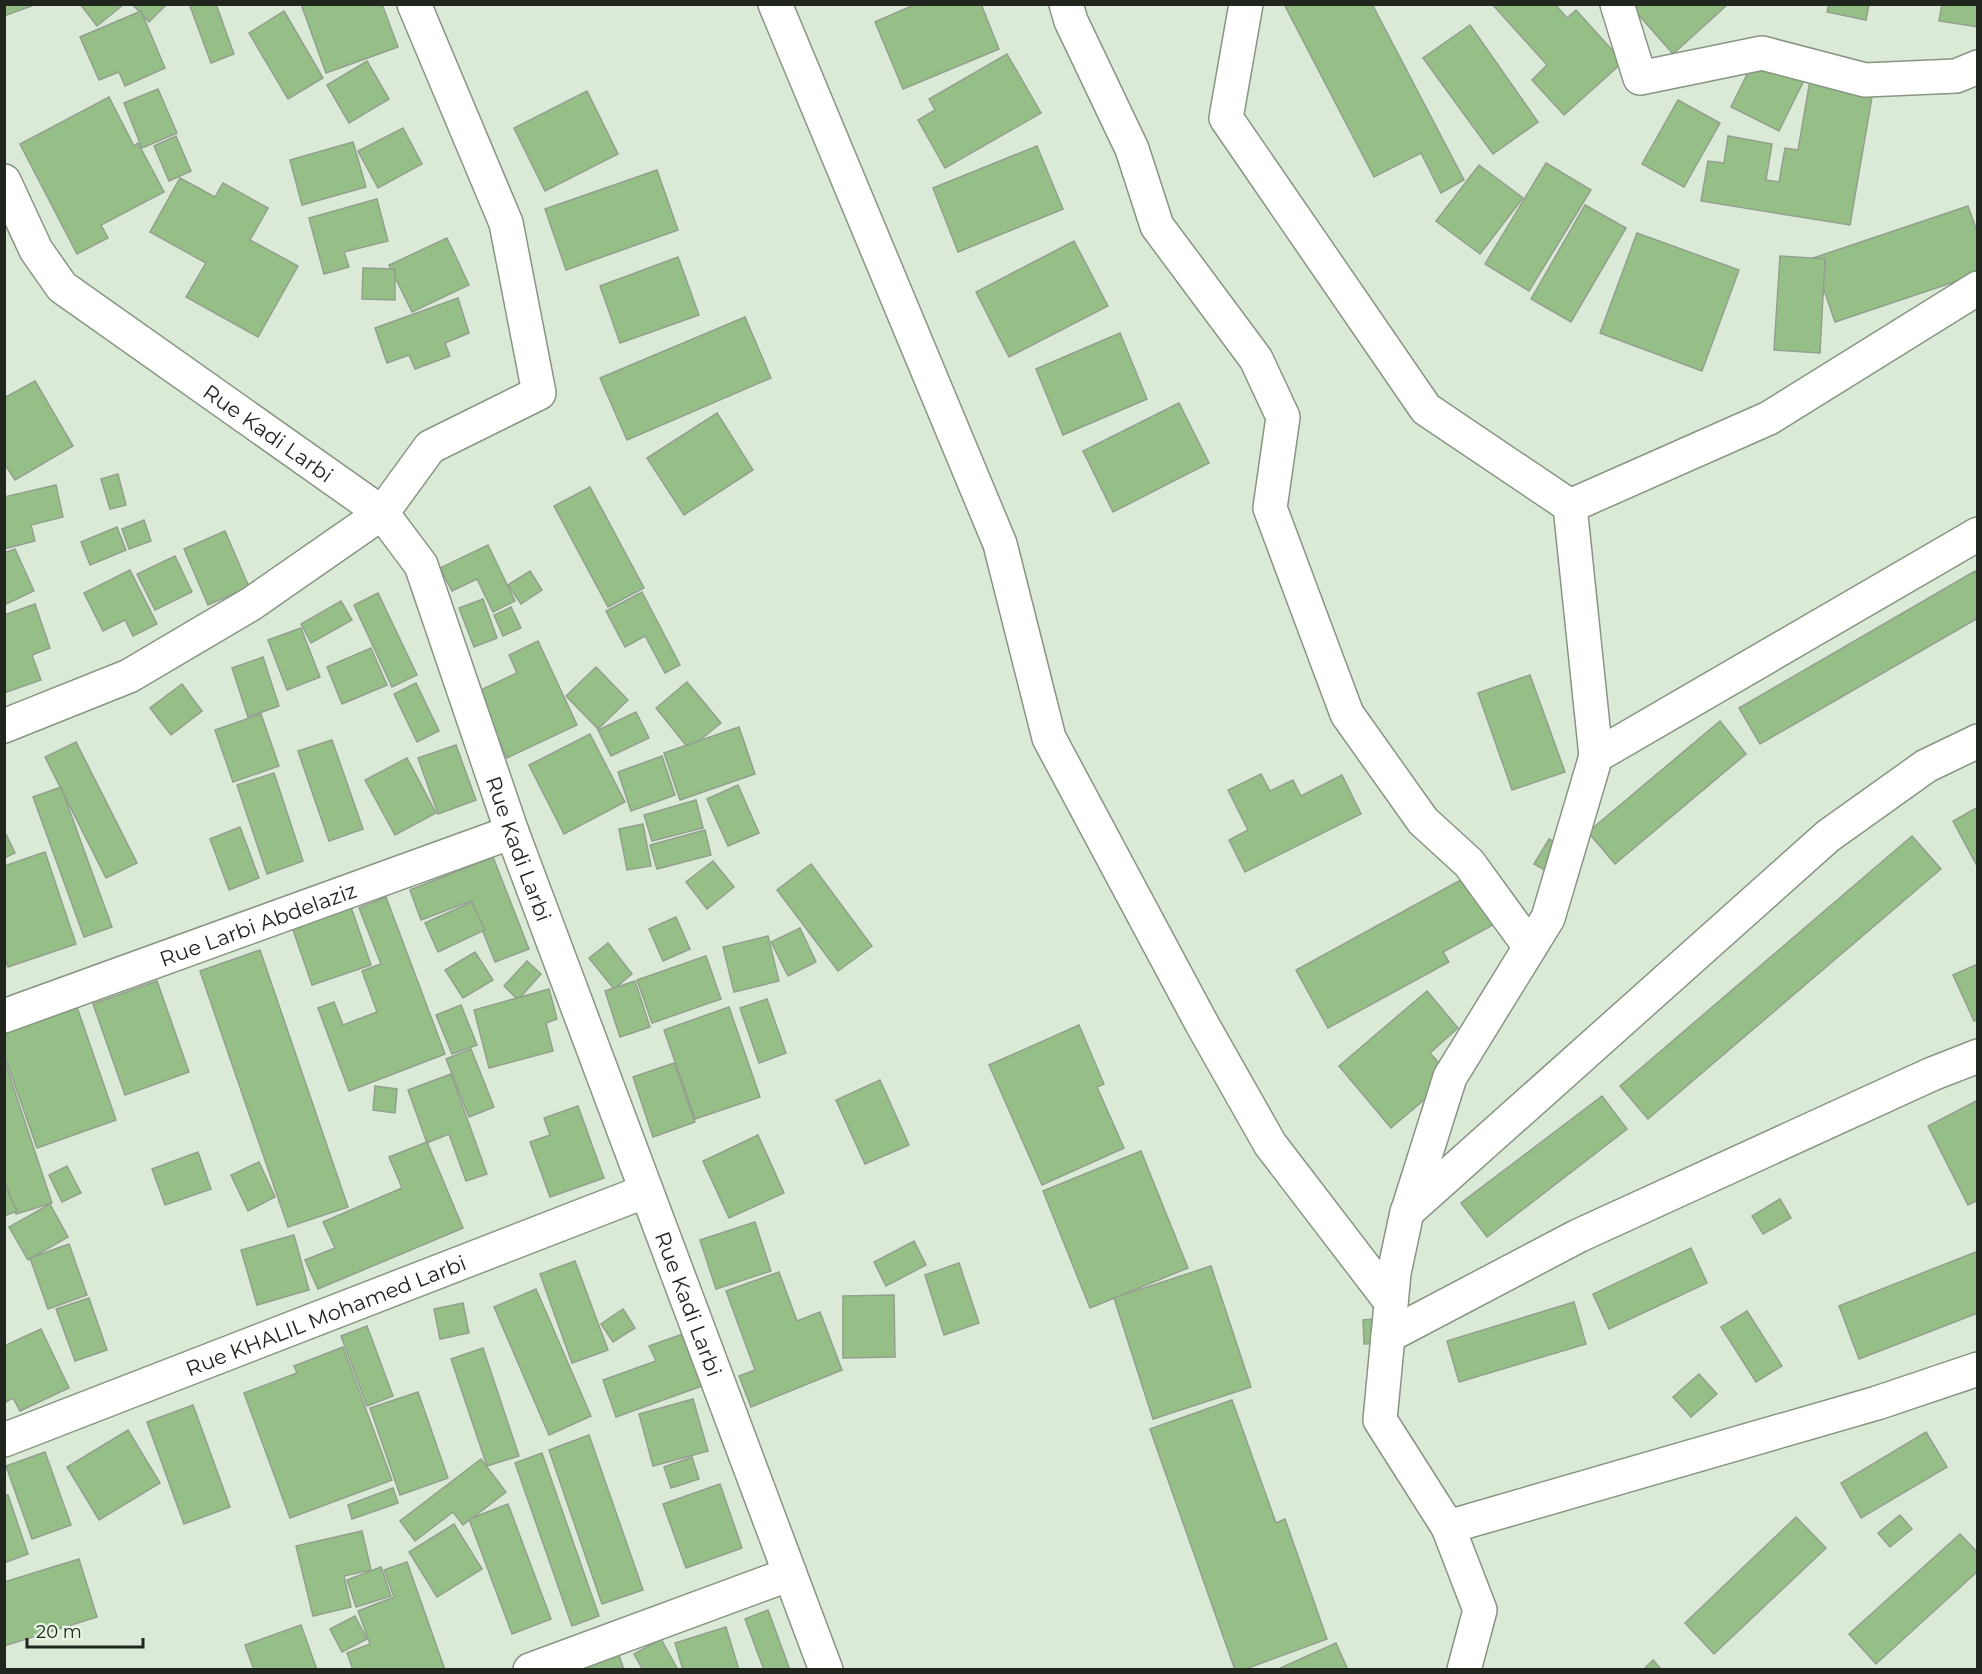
<svg xmlns="http://www.w3.org/2000/svg" width="1982" height="1674" font-family="Montserrat,sans-serif">
  <style>
    .building { fill: #95bf87; stroke: #92a08d; stroke-width: 1.5 }
    .lines { fill: none; stroke-linecap: round; stroke-linejoin: round }
    .street-casing { stroke: #889583; stroke-width: 36 }
    .street { stroke: #fff; stroke-width: 33 }
    .labels { text-anchor: middle; dominant-baseline: central; stroke-width: 4.5; stroke-linejoin: round; paint-order: stroke }
    .street-label { font-size: 21px; fill: #20251e; stroke: #e8f7e3 }
  </style>
  <rect width="100%" height="100%" fill="#dbead6"/>
  <g class="building">
    <path d="M4,4H37L4,16Z"/>
    <path d="M80,4H124L97,26Z"/>
    <path d="M132,4H167L149,22Z"/>
    <path d="M195,4H216L234,54L211,63L190,6Z"/>
    <path d="M301,4H382L398,47L326,73Z"/>
    <path d="M916,4H981L999,49L903,89L875,22Z"/>
    <path d="M1284,4H1372L1464,180L1441,193L1421,153L1374,177Z"/>
    <path d="M1492,4H1555L1567,18L1576,10L1623,62L1564,115L1532,80L1547,65Z"/>
    <path d="M1629,4H1728L1673,54Z"/>
    <path d="M1829,4H1869L1866,20L1827,12Z"/>
    <path d="M1942,4H1978V27L1939,21Z"/>
    <path d="M141,11L165,68L125,86L119,72L99,80L80,37Z"/>
    <path d="M284,11L323,78L288,99L249,33Z"/>
    <path d="M1470,25L1538,122L1493,154L1423,58Z"/>
    <path d="M1764,40L1812,64L1779,131L1731,107Z"/>
    <path d="M1007,54L1041,113L945,168L918,120L935,110L929,99Z"/>
    <path d="M1814,57L1877,68L1850,225L1701,201L1708,161L1724,163L1728,136L1772,144L1766,180L1779,182L1785,148L1798,150Z"/>
    <path d="M367,61L389,99L349,123L327,85Z"/>
    <path d="M158,89L177,133L142,148L124,103Z"/>
    <path d="M587,91L618,154L545,191L514,128Z"/>
    <path d="M109,97L134,146L138,143L164,192L101,225L108,238L77,254L20,144Z"/>
    <path d="M1678,100L1720,123L1684,187L1642,164Z"/>
    <path d="M403,128L422,164L378,188L358,151Z"/>
    <path d="M176,136L191,171L169,181L154,146Z"/>
    <path d="M353,142L366,187L302,205L290,160Z"/>
    <path d="M1037,146L1063,209L958,252L933,188Z"/>
    <path d="M1546,163L1591,190L1529,291L1485,264Z"/>
    <path d="M1479,165L1523,198L1480,254L1436,221Z"/>
    <path d="M657,170L678,230L566,270L545,209Z"/>
    <path d="M180,178L215,197L223,183L268,208L250,240L298,266L258,337L186,297L206,263L150,232Z"/>
    <path d="M377,199L388,241L344,252L349,267L324,274L309,218Z"/>
    <path d="M1585,205L1626,228L1571,322L1531,299Z"/>
    <path d="M1968,206L1978,234V274L1835,322L1813,258Z"/>
    <path d="M1637,233L1739,270L1702,371L1600,333Z"/>
    <path d="M447,238L469,285L412,312L389,265Z"/>
    <path d="M1074,241L1108,306L1009,357L976,292Z"/>
    <path d="M1780,256L1825,259L1820,353L1774,350Z"/>
    <path d="M678,257L699,315L620,343L600,286Z"/>
    <path d="M363,268L395,269V300L362,299Z"/>
    <path d="M458,298L469,333L445,343L450,356L415,369L409,355L387,363L375,328Z"/>
    <path d="M745,317L771,378L627,440L600,378Z"/>
    <path d="M1120,333L1147,399L1063,435L1036,369Z"/>
    <path d="M35,381L73,446L15,480L4,463V398Z"/>
    <path d="M1179,403L1209,463L1113,512L1083,451Z"/>
    <path d="M717,413L753,470L684,515L647,458Z"/>
    <path d="M118,474L126,505L110,509L101,479Z"/>
    <path d="M56,485L63,517L31,525L35,541L4,549V497Z"/>
    <path d="M590,487L644,588L608,607L554,506Z"/>
    <path d="M144,520L151,541L129,549L122,529Z"/>
    <path d="M117,527L126,550L90,565L81,542Z"/>
    <path d="M225,531L249,587L208,605L184,549Z"/>
    <path d="M488,545L515,601L493,612L477,579L452,591L440,568Z"/>
    <path d="M15,549L34,591L4,605V553Z"/>
    <path d="M175,556L192,592L155,610L137,574Z"/>
    <path d="M130,570L157,624L133,636L125,620L103,631L84,593Z"/>
    <path d="M530,571L542,590L521,604L508,585Z"/>
    <path d="M1975,571L1978,576V618L1760,744L1739,708Z"/>
    <path d="M642,592L680,665L665,673L645,636L625,647L606,611Z"/>
    <path d="M378,593L417,675L392,687L354,605Z"/>
    <path d="M483,599L497,638L474,647L459,608Z"/>
    <path d="M341,601L352,620L311,643L301,624Z"/>
    <path d="M35,604L50,648L32,655L41,680L4,693V615Z"/>
    <path d="M511,607L521,628L503,636L494,615Z"/>
    <path d="M301,628L320,677L287,690L268,640Z"/>
    <path d="M538,641L577,725L507,758L476,692L517,673L509,655Z"/>
    <path d="M371,648L387,685L342,704L327,667Z"/>
    <path d="M263,657L279,706L248,717L232,668Z"/>
    <path d="M596,667L628,700L598,729L566,696Z"/>
    <path d="M1530,675L1565,772L1512,790L1478,693Z"/>
    <path d="M687,682L721,723L689,749L656,708Z"/>
    <path d="M416,683L439,731L417,742L394,694Z"/>
    <path d="M182,684L202,711L171,735L150,708Z"/>
    <path d="M636,712L649,738L611,756L598,730Z"/>
    <path d="M261,714L279,766L233,782L215,730Z"/>
    <path d="M1720,721L1746,754L1615,864L1588,832Z"/>
    <path d="M739,727L755,774L680,800L664,753Z"/>
    <path d="M590,734L625,802L564,834L529,765Z"/>
    <path d="M332,740L363,829L329,841L298,751Z"/>
    <path d="M76,742L137,863L106,878L45,757Z"/>
    <path d="M456,745L476,800L438,814L418,758Z"/>
    <path d="M662,756L675,795L631,811L618,772Z"/>
    <path d="M407,758L436,813L395,835L365,780Z"/>
    <path d="M274,773L303,861L267,874L237,785Z"/>
    <path d="M1261,774L1270,791L1293,780L1301,796L1342,775L1361,814L1245,872L1229,840L1248,830L1228,790Z"/>
    <path d="M738,785L759,833L728,846L707,799Z"/>
    <path d="M61,787L112,927L84,937L33,797Z"/>
    <path d="M696,800L703,828L652,841L644,815Z"/>
    <path d="M1978,807V863L1976,864L1953,821Z"/>
    <path d="M643,824L651,866L627,870L619,829Z"/>
    <path d="M240,827L259,878L229,890L210,839Z"/>
    <path d="M4,830L15,853L4,858Z"/>
    <path d="M705,830L711,855L657,869L650,845Z"/>
    <path d="M1912,836L1941,869L1648,1119L1620,1086Z"/>
    <path d="M1549,839L1572,852L1558,878L1534,864Z"/>
    <path d="M45,852L76,944L8,967L4,956V866Z"/>
    <path d="M493,857L529,949L495,962L471,901L421,920L410,890Z"/>
    <path d="M713,861L734,887L707,909L686,882Z"/>
    <path d="M811,864L872,946L838,971L777,890Z"/>
    <path d="M1488,865L1515,913L1443,952L1449,962L1328,1028L1296,970Z"/>
    <path d="M386,897L445,1054L349,1091L318,1008L334,1002L343,1025L377,1012L362,971L381,964L359,908Z"/>
    <path d="M472,902L485,930L438,952L425,923Z"/>
    <path d="M351,907L371,965L312,985L292,927Z"/>
    <path d="M676,917L690,949L663,961L649,929Z"/>
    <path d="M800,928L816,962L788,976L771,942Z"/>
    <path d="M768,936L779,981L734,992L723,947Z"/>
    <path d="M608,943L632,974L614,989L589,958Z"/>
    <path d="M260,950L348,1207L288,1227L200,971Z"/>
    <path d="M475,952L493,980L463,998L445,970Z"/>
    <path d="M706,956L721,999L652,1023L637,980Z"/>
    <path d="M527,961L541,974L518,1000L504,986Z"/>
    <path d="M1978,964V1020L1974,1021L1953,975Z"/>
    <path d="M157,981L189,1072L125,1095L93,1004Z"/>
    <path d="M635,981L650,1027L620,1037L605,991Z"/>
    <path d="M549,989L557,1019L546,1023L553,1051L489,1068L474,1010Z"/>
    <path d="M1427,991L1458,1028L1430,1053L1451,1077L1391,1128L1339,1066Z"/>
    <path d="M767,999L786,1053L759,1063L740,1008Z"/>
    <path d="M461,1005L477,1045L452,1054L436,1015Z"/>
    <path d="M77,1007L116,1120L37,1148L4,1054V1033Z"/>
    <path d="M729,1007L760,1097L695,1119L664,1030Z"/>
    <path d="M1079,1025L1104,1084L1097,1087L1124,1148L1042,1185L989,1065Z"/>
    <path d="M471,1049L494,1107L469,1117L446,1059Z"/>
    <path d="M4,1059L52,1203L16,1214L4,1177Z"/>
    <path d="M674,1063L695,1122L653,1137L633,1077Z"/>
    <path d="M451,1074L487,1174L466,1181L449,1134L427,1143L408,1090Z"/>
    <path d="M880,1080L909,1145L865,1164L836,1100Z"/>
    <path d="M375,1086L397,1089L395,1113L373,1110Z"/>
    <path d="M1602,1096L1627,1129L1487,1237L1461,1203Z"/>
    <path d="M1978,1100V1200L1968,1205L1928,1126Z"/>
    <path d="M578,1106L604,1178L550,1197L530,1142L550,1135L544,1118Z"/>
    <path d="M758,1135L784,1193L729,1218L703,1161Z"/>
    <path d="M427,1142L463,1228L318,1289L305,1260L335,1248L323,1222L402,1188L389,1157Z"/>
    <path d="M1141,1151L1188,1268L1090,1308L1043,1191Z"/>
    <path d="M198,1152L211,1189L165,1205L152,1169Z"/>
    <path d="M259,1162L275,1197L248,1211L231,1175Z"/>
    <path d="M67,1166L81,1193L62,1202L49,1175Z"/>
    <path d="M4,1184L17,1211L4,1216Z"/>
    <path d="M1780,1199L1791,1218L1763,1234L1752,1216Z"/>
    <path d="M50,1204L68,1237L28,1260L9,1227Z"/>
    <path d="M755,1222L771,1271L716,1289L700,1240Z"/>
    <path d="M294,1235L309,1290L257,1305L241,1250Z"/>
    <path d="M914,1241L926,1265L886,1286L874,1262Z"/>
    <path d="M69,1244L87,1295L48,1309L30,1258Z"/>
    <path d="M1691,1248L1707,1283L1609,1329L1593,1294Z"/>
    <path d="M1978,1251V1313L1859,1359L1839,1306Z"/>
    <path d="M575,1261L608,1350L572,1363L540,1274Z"/>
    <path d="M959,1263L979,1323L944,1335L925,1275Z"/>
    <path d="M1211,1266L1251,1387L1153,1419L1114,1298Z"/>
    <path d="M779,1272L797,1321L820,1312L842,1370L751,1407L739,1376L755,1370L726,1291Z"/>
    <path d="M536,1289L591,1416L549,1435L494,1307Z"/>
    <path d="M894,1295L895,1357L843,1358V1296Z"/>
    <path d="M89,1298L107,1350L75,1361L56,1309Z"/>
    <path d="M1574,1302L1586,1344L1459,1382L1447,1341Z"/>
    <path d="M463,1303L469,1333L440,1339L434,1309Z"/>
    <path d="M623,1309L635,1328L613,1342L601,1324Z"/>
    <path d="M1747,1311L1782,1366L1756,1382L1721,1327Z"/>
    <path d="M1386,1318L1388,1343L1364,1344L1363,1320Z"/>
    <path d="M367,1326L393,1396L367,1406L341,1336Z"/>
    <path d="M41,1329L69,1388L20,1411L13,1398L4,1403V1346Z"/>
    <path d="M683,1334L702,1386L616,1417L603,1380L656,1361L649,1346Z"/>
    <path d="M343,1347L392,1480L290,1518L244,1393L297,1373L294,1366Z"/>
    <path d="M483,1348L519,1456L487,1466L451,1359Z"/>
    <path d="M1699,1374L1717,1394L1691,1417L1673,1397Z"/>
    <path d="M418,1392L448,1478L400,1495L370,1408Z"/>
    <path d="M693,1399L708,1451L653,1466L639,1414Z"/>
    <path d="M1232,1400L1276,1523L1285,1519L1327,1639L1243,1670H1235L1150,1429Z"/>
    <path d="M193,1405L230,1507L184,1524L147,1422Z"/>
    <path d="M128,1430L160,1483L99,1520L67,1467Z"/>
    <path d="M1926,1432L1947,1467L1861,1518L1841,1483Z"/>
    <path d="M589,1435L643,1590L602,1604L549,1450Z"/>
    <path d="M45,1452L71,1525L32,1539L6,1466Z"/>
    <path d="M542,1453L599,1616L572,1626L515,1463Z"/>
    <path d="M692,1457L699,1479L671,1488L664,1467Z"/>
    <path d="M481,1459L506,1492L463,1525L453,1512L415,1541L400,1521Z"/>
    <path d="M720,1484L742,1548L686,1568L663,1504Z"/>
    <path d="M393,1488L398,1503L352,1519L348,1505Z"/>
    <path d="M8,1495L28,1554L4,1563V1496Z"/>
    <path d="M508,1504L551,1619L512,1634L469,1519Z"/>
    <path d="M1900,1515L1912,1529L1890,1547L1878,1533Z"/>
    <path d="M1796,1517L1826,1548L1714,1654L1685,1623Z"/>
    <path d="M454,1524L482,1569L437,1597L409,1552Z"/>
    <path d="M362,1531L371,1570L344,1576L351,1607L313,1616L296,1546Z"/>
    <path d="M1960,1534L1978,1553V1571L1876,1664L1849,1634Z"/>
    <path d="M79,1559L97,1617L4,1646V1582Z"/>
    <path d="M407,1562L445,1670H353L347,1653L370,1644L358,1611L394,1597L384,1570Z"/>
    <path d="M381,1567L391,1596L356,1607L347,1580Z"/>
    <path d="M768,1610L790,1670H764L745,1619Z"/>
    <path d="M355,1616L367,1639L342,1652L330,1629Z"/>
    <path d="M301,1625L317,1670H254L245,1645Z"/>
    <path d="M726,1627L739,1670H683L675,1643Z"/>
    <path d="M661,1639L678,1670H643L634,1654Z"/>
    <path d="M1336,1643L1348,1670H1276Z"/>
    <path d="M617,1649L624,1670H570Z"/>
    <path d="M1653,1660L1662,1670H1643Z"/>
  </g>
  <g class="lines">
    <defs>
      <g id="street">
        <path d="M775,4L1000,544L1049,738L1202,1024L1270,1144L1391,1302"/>
        <path d="M1066,4L1071,21L1132,149L1157,226L1256,359L1283,417L1270,508L1347,714L1423,821L1469,863L1530,947"/>
        <path d="M1246,4L1226,118L1426,409L1570,506L1596,756"/>
        <path d="M1617,4L1640,78L1762,53L1865,80L1956,76L1978,67"/>
        <path id="s1" d="M4,181L36,250L62,287L382,513L421,565L512,832L826,1670"/>
        <path d="M1570,506L1769,418L1978,288"/>
        <path d="M4,726L129,676L251,604L382,513L430,447L539,393L506,223L414,4"/>
        <path d="M1978,741L1926,766L1828,836L1407,1212L1394,1273L1380,1420L1448,1527L1877,1403L1978,1369"/>
        <path id="s2" d="M4,1016L512,832"/>
        <path d="M1408,1210L1450,1077L1548,918L1596,756L1978,534"/>
        <path d="M1388,1336L1578,1236L1932,1074L1978,1056"/>
        <path id="s3" d="M4,1440L646,1191"/>
        <path d="M1448,1527L1480,1610L1464,1670"/>
        <path d="M530,1670L790,1574"/>
      </g>
    </defs>
    <use href="#street" class="street-casing"/>
    <use href="#street" class="street"/>
  </g>
  <g class="labels">
    <g class="street-label">
      <text stroke="none"><textPath href="#s1" startOffset="374">Rue Kadi Larbi</textPath></text>
      <text stroke="none"><textPath href="#s1" startOffset="878">Rue Kadi Larbi</textPath></text>
      <text stroke="none"><textPath href="#s2" startOffset="270">Rue Larbi Abdelaziz</textPath></text>
      <text stroke="none"><textPath href="#s1" startOffset="1364">Rue Kadi Larbi</textPath></text>
      <text stroke="none"><textPath href="#s3" startOffset="345">Rue KHALIL Mohamed Larbi</textPath></text>
    </g>
  </g>
  <rect width="1982" height="1674" fill="none" stroke="#20251e" stroke-width="12"/>
  <path d="M27 1638v9h116v-9" fill="none" stroke="#20251e" stroke-width="3"/>
  <text x="36" y="1638" font-size="18" fill="#20251e" stroke="#e8f7e3" stroke-width="4.5" paint-order="stroke">20 m</text>
</svg>
